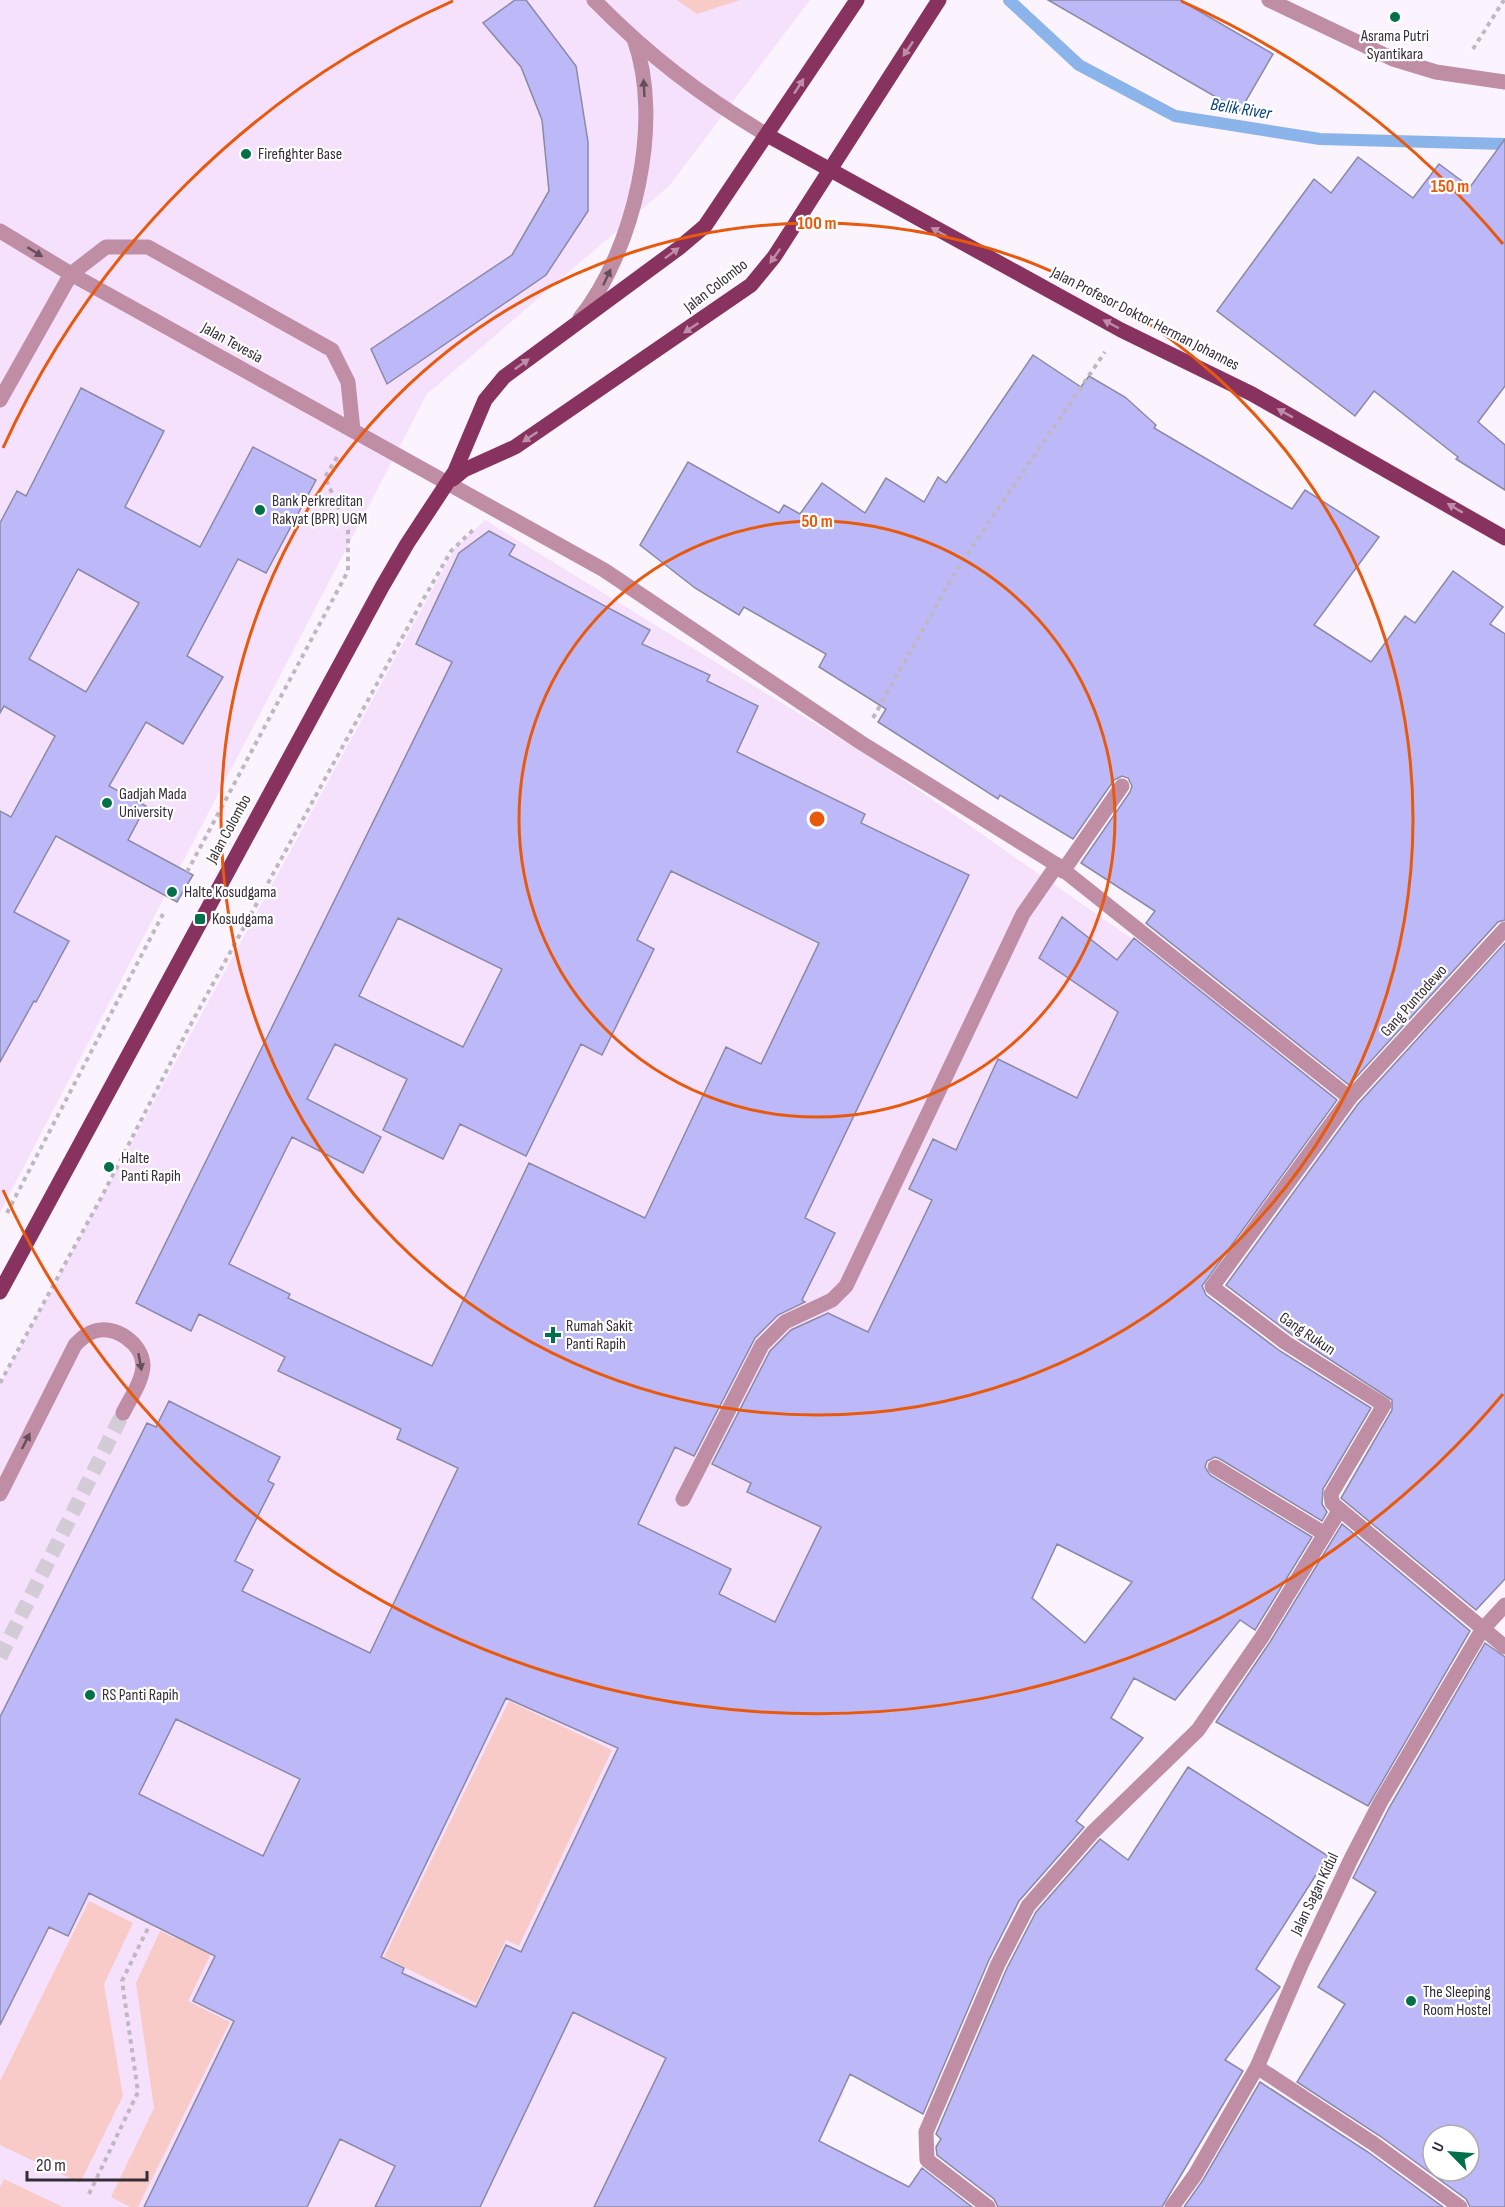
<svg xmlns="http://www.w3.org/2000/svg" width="1505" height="2207" font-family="'Sofia Sans Condensed',sans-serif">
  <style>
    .built { fill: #f6e1fc }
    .green { fill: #f9cbc8 }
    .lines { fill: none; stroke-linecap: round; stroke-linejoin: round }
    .stream { stroke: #8ab4ea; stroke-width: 12 }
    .building { fill: #bdb9f9; stroke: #8a89a5; stroke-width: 1.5; fill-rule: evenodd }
    .minor-tunnel { stroke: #d3cbd6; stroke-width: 15; stroke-dasharray: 15 8; stroke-linecap: butt }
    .path { stroke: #bfb7c2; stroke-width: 4; stroke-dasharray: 4.5 4.5; stroke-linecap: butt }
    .minor { stroke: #bf8da4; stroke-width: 15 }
    .major { stroke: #883260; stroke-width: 15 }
    .oneway { fill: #be8ea8 }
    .oneway2 { fill: #654e5c }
    .ring { fill: none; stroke: #e8590c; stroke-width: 3 }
    .poi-dot { fill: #027049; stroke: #fff; stroke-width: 2 }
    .labels { text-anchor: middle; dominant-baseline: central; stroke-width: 4.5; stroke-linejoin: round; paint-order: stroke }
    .poi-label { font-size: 16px; fill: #342c36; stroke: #fff; text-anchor: start }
    .street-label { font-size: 16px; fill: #342c36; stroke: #fff }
    .water-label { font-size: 18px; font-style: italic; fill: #05407f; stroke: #fff }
    .centre { fill: #e8590c; stroke: #fff; stroke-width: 3 }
    .ring-label { font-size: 18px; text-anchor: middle; font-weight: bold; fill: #e8590c; stroke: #fff; stroke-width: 4.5; stroke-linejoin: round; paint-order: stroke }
  </style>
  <rect width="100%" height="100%" fill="#fbf3fe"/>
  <g class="built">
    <path d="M0,0H810L669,186L427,394L0,1212Z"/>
    <path d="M485,520L881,764L1279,1041L1193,1136L739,2039L844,2093L787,2207H0V1385L455,548Z"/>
  </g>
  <g class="green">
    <path d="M677,0H740L697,14Z"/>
    <path d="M509,1701L612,1750L519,1946L506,1940L476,2003L384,1957Z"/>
    <path d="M89,1901L133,1923L104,1984L123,2096L80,2183L0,2145V2081Z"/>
    <path d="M188,1911L224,1927L188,2001L230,2022L138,2207H130L111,2197L154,2108L136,1983L160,1931L175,1938Z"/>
    <path d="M4,2179L63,2207H64H0V2187Z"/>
  </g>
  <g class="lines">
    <path class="stream" d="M1009,0L1079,65L1175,116L1320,139L1505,144"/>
  </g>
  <g class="building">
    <path d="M515,0H526L576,66L588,142V211L546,275L387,384L371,349L512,255L549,191L542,120L521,67L483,23Z"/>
    <path d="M1048,0H1180L1273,54L1240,111Z"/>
    <path d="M1505,139V386L1478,422L1505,445V490L1456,459L1458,457L1374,391L1355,416L1217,311L1314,179L1331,193L1358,157L1413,198L1439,164L1470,187Z"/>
    <path d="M1033,355L1081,387L1089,376L1125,397L1156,425L1154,428L1292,509L1305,490L1379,537L1314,625L1371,662L1405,616L1415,623L1453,571L1503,607L1490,624L1505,634V920L1498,922L1349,1085L1146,923L1155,911L1081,863L1130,792L1132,786L1128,778L1122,776L1114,780L1073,839L1000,795L998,799L878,722L886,709L819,667L826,654L744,607L739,615L695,588L640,545L688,462L779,513L784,505L800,514L822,483L865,513L886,478L924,502L938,477L946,483Z"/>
    <path d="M81,388L164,431L125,507L200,547L253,447L316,480L266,573L238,559L187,656L223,677L183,744L146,722L109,786L146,806L128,840L193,875L177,902L56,836L14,912L69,941L36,1002L34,1001L0,1062V811L11,817L55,736L4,706L0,713V523L17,491L26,496ZM78,569L139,603L86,692L29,659Z"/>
    <path d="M489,531L515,545L509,555L650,630L642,644L710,675L707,681L758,706L737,752L865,814L861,823L969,875L805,1218L835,1233L802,1300L805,1302L778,1315L755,1338L694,1456L675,1447L638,1524L731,1569L719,1594L775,1622L821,1527L747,1492L751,1483L712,1464L770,1351L791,1330L828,1313L868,1332L932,1200L909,1189L933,1139L956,1150L998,1059L1077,1098L1118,1012L1039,958L1062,917L1117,960L1134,938L1337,1100L1202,1286L1206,1295L1280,1351L1371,1408L1323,1489L1322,1504L1327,1512L1322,1521L1220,1459L1215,1457L1207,1461L1205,1467L1210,1475L1312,1537L1255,1630L1240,1620L1175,1700L1134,1678L1111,1718L1143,1738L1076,1821L1084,1827L1019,1901L989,1960L923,2114L850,2074L819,2141L909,2187L922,2168L972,2207H594L666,2058L573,2012L480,2207H375L395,2166L340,2139L307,2207H144L234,2021L193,2001L215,1956L89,1893L68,1936L49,1927L0,2025V1717L147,1423L156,1427L169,1401L280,1457L268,1481L274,1484L235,1561L253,1570L242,1591L370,1653L458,1468L397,1439L401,1429L278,1371L285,1357L199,1314L191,1331L136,1303L452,662L416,644L459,553ZM671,871L819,943L761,1064L726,1047L645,1218L529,1163L432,1366L288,1298L290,1294L229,1264L292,1137L363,1173L381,1137L307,1099L335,1044L407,1079L383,1130L443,1159L460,1124L526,1156L581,1044L602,1055L654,949L637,940ZM398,918L502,969L463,1047L359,996ZM1057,1544L1132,1582L1085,1643L1032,1598ZM506,1698L618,1748L521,1952L506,1945L476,2007L402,1973L404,1968L381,1957ZM176,1719L300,1779L263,1856L139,1794Z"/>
    <path d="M1505,943V1579L1476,1610L1341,1498L1392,1410V1400L1292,1335L1226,1285L1358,1104Z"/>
    <path d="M1342,1524L1470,1631L1368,1806L1216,1722L1270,1642Z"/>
    <path d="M1485,1643L1505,1657V2207H1470L1466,2199L1380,2136L1297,2082L1345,2004L1318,1987L1376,1892L1353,1878L1389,1808ZM1433,2135H1469V2171H1433Z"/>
    <path d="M1188,1767L1328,1856L1256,1969L1280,1987L1225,2060L1243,2071L1162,2207H998L994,2199L937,2155L936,2147L941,2139L936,2134L1007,1968L1036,1912L1100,1839L1128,1860Z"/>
    <path d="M1260,2082L1368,2152L1443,2207H1184L1203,2180Z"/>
  </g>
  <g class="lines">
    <path class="minor-tunnel" d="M0,1657L123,1413"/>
    <g class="path">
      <path d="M1473,49L1504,0"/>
      <path d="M873,718L957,569L1105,352"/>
      <path d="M187,872L348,571V530L325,477L339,454"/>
      <path d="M7,1213L163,914"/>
      <path d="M0,1383L101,1198L186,1033L420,605L451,551L473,530"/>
      <path d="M89,2194L138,2092L122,1981L150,1924"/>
    </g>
    <g class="minor">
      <path d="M594,0C649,56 700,95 767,135"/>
      <path d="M1269,0L1393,59L1436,72L1505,82"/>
      <path d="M0,231L71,274L604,570L860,742L1057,865L1350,1098"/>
      <path d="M580,318C634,250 664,122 634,39"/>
      <path d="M0,400L71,274L106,247H148L332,350L348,382L353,430"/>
      <path d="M1063,871L1122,786"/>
      <path d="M1505,929L1350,1098L1212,1287L1286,1343L1384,1405L1331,1494L1332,1503L1505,1647"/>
      <path d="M1215,1467L1325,1534"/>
      <path d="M0,1494L75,1345C81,1339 87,1333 95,1331C115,1325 142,1343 143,1365C143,1381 129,1400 123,1413"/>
      <path d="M683,1499L762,1345L785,1322L832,1300L846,1286L1023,914L1057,865"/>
      <path d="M1257,2067L1374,2144L1460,2207"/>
      <path d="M988,2207L927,2160L926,2132L998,1964L1028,1906L1092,1833L1198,1730L1262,1637L1339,1511"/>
      <path d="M1172,2207L1195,2175L1257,2067L1301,1965L1351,1859L1380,1803L1482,1630L1505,1605"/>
    </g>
    <g class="major">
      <path d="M767,135L1121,330L1252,394L1505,538"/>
      <path d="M453,479L464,470L515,447L751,285L774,257L939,0"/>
      <path d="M0,1292L382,587L407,544L455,471L485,400L504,377L679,248L705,226L857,0"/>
    </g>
  </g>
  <defs><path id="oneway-solid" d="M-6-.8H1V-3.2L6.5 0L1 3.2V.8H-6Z" transform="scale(1.5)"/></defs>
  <g class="oneway">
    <use href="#oneway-solid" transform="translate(908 49) rotate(124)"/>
    <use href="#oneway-solid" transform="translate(799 86) rotate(-57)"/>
    <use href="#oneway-solid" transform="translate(939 232) rotate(-151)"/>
    <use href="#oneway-solid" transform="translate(672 253) rotate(-37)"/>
    <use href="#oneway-solid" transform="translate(775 256) rotate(125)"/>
    <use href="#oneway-solid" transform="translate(1111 324) rotate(-152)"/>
    <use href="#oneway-solid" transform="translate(691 328) rotate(146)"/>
    <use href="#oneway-solid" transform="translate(522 364) rotate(-36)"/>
    <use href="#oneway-solid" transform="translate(1285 413) rotate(-151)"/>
    <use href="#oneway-solid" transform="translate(530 437) rotate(146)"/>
    <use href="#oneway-solid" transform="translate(1455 508) rotate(-149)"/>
  </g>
  <g class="oneway2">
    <use href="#oneway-solid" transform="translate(644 88) rotate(-93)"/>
    <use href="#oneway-solid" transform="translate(35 252) rotate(32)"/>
    <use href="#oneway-solid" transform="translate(607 277) rotate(-65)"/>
    <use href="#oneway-solid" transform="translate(140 1362) rotate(80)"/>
    <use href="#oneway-solid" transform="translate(26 1441) rotate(-63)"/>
  </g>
  <g class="ring">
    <circle cx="817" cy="819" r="298"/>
    <circle cx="817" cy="819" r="596"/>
    <path d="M1503 1394A895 895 0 0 1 3 1190M3 448A895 895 0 0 1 453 1M1181 1A895 895 0 0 1 1503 244"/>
  </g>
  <g class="poi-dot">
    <circle cx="1395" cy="17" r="6"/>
    <circle cx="246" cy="154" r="6"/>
    <circle cx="260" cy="510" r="6"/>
    <circle cx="107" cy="803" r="6"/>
    <circle cx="172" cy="892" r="6"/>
    <rect x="194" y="913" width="12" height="12" rx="3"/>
    <circle cx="109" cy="1167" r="6"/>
    <path d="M550 1326h6v6h6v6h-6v6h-6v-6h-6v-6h6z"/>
    <circle cx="90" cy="1695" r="6"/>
    <circle cx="1411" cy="2001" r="6"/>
  </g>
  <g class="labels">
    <g class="poi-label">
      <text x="1395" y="36" text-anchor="middle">Asrama Putri<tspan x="1395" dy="18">Syantikara</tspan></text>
      <text x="258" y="154">Firefighter Base</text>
      <text x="272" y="501">Bank Perkreditan<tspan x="272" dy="18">Rakyat (BPR) UGM</tspan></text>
      <text x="119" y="794">Gadjah Mada<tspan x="119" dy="18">University</tspan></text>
      <text x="184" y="892">Halte Kosudgama</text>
      <text x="212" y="919">Kosudgama</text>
      <text x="121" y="1158">Halte<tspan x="121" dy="18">Panti Rapih</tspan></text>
      <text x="566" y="1326">Rumah Sakit<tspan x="566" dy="18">Panti Rapih</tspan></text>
      <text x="102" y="1695">RS Panti Rapih</text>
      <text x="1423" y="1992">The Sleeping<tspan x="1423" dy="18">Room Hostel</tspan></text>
    </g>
    <g class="street-label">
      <text transform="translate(716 286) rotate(-38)">Jalan Colombo</text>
      <text transform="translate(1145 319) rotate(27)">Jalan Profesor Doktor Herman Johannes</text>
      <text transform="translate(232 343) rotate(29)">Jalan Tevesia</text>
      <text transform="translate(229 829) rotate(-61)">Jalan Colombo</text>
      <text transform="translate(1414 1001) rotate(-48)">Gang Puntodewo</text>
      <text transform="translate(1307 1334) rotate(34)">Gang Rukun</text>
      <text transform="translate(1315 1894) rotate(-64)">Jalan Sagan Kidul</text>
    </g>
    <g class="water-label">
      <text transform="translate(1241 109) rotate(9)">Belik River</text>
    </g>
  </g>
  <circle cx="817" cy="819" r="9" class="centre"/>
  <g class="ring-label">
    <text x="1450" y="192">150 m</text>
    <text x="817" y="229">100 m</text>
    <text x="817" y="527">50 m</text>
  </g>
  <g transform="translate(1451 2153) rotate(295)"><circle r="28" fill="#ffffff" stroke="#aeabaf" stroke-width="1.5"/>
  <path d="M0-4.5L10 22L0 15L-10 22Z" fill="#027049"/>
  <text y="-9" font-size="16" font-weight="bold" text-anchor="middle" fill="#342c36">U</text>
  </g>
  <path d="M27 2171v9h120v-9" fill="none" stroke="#342c36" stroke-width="3"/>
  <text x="36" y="2171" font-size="18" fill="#342c36" stroke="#ffffff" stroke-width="4.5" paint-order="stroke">20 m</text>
</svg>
